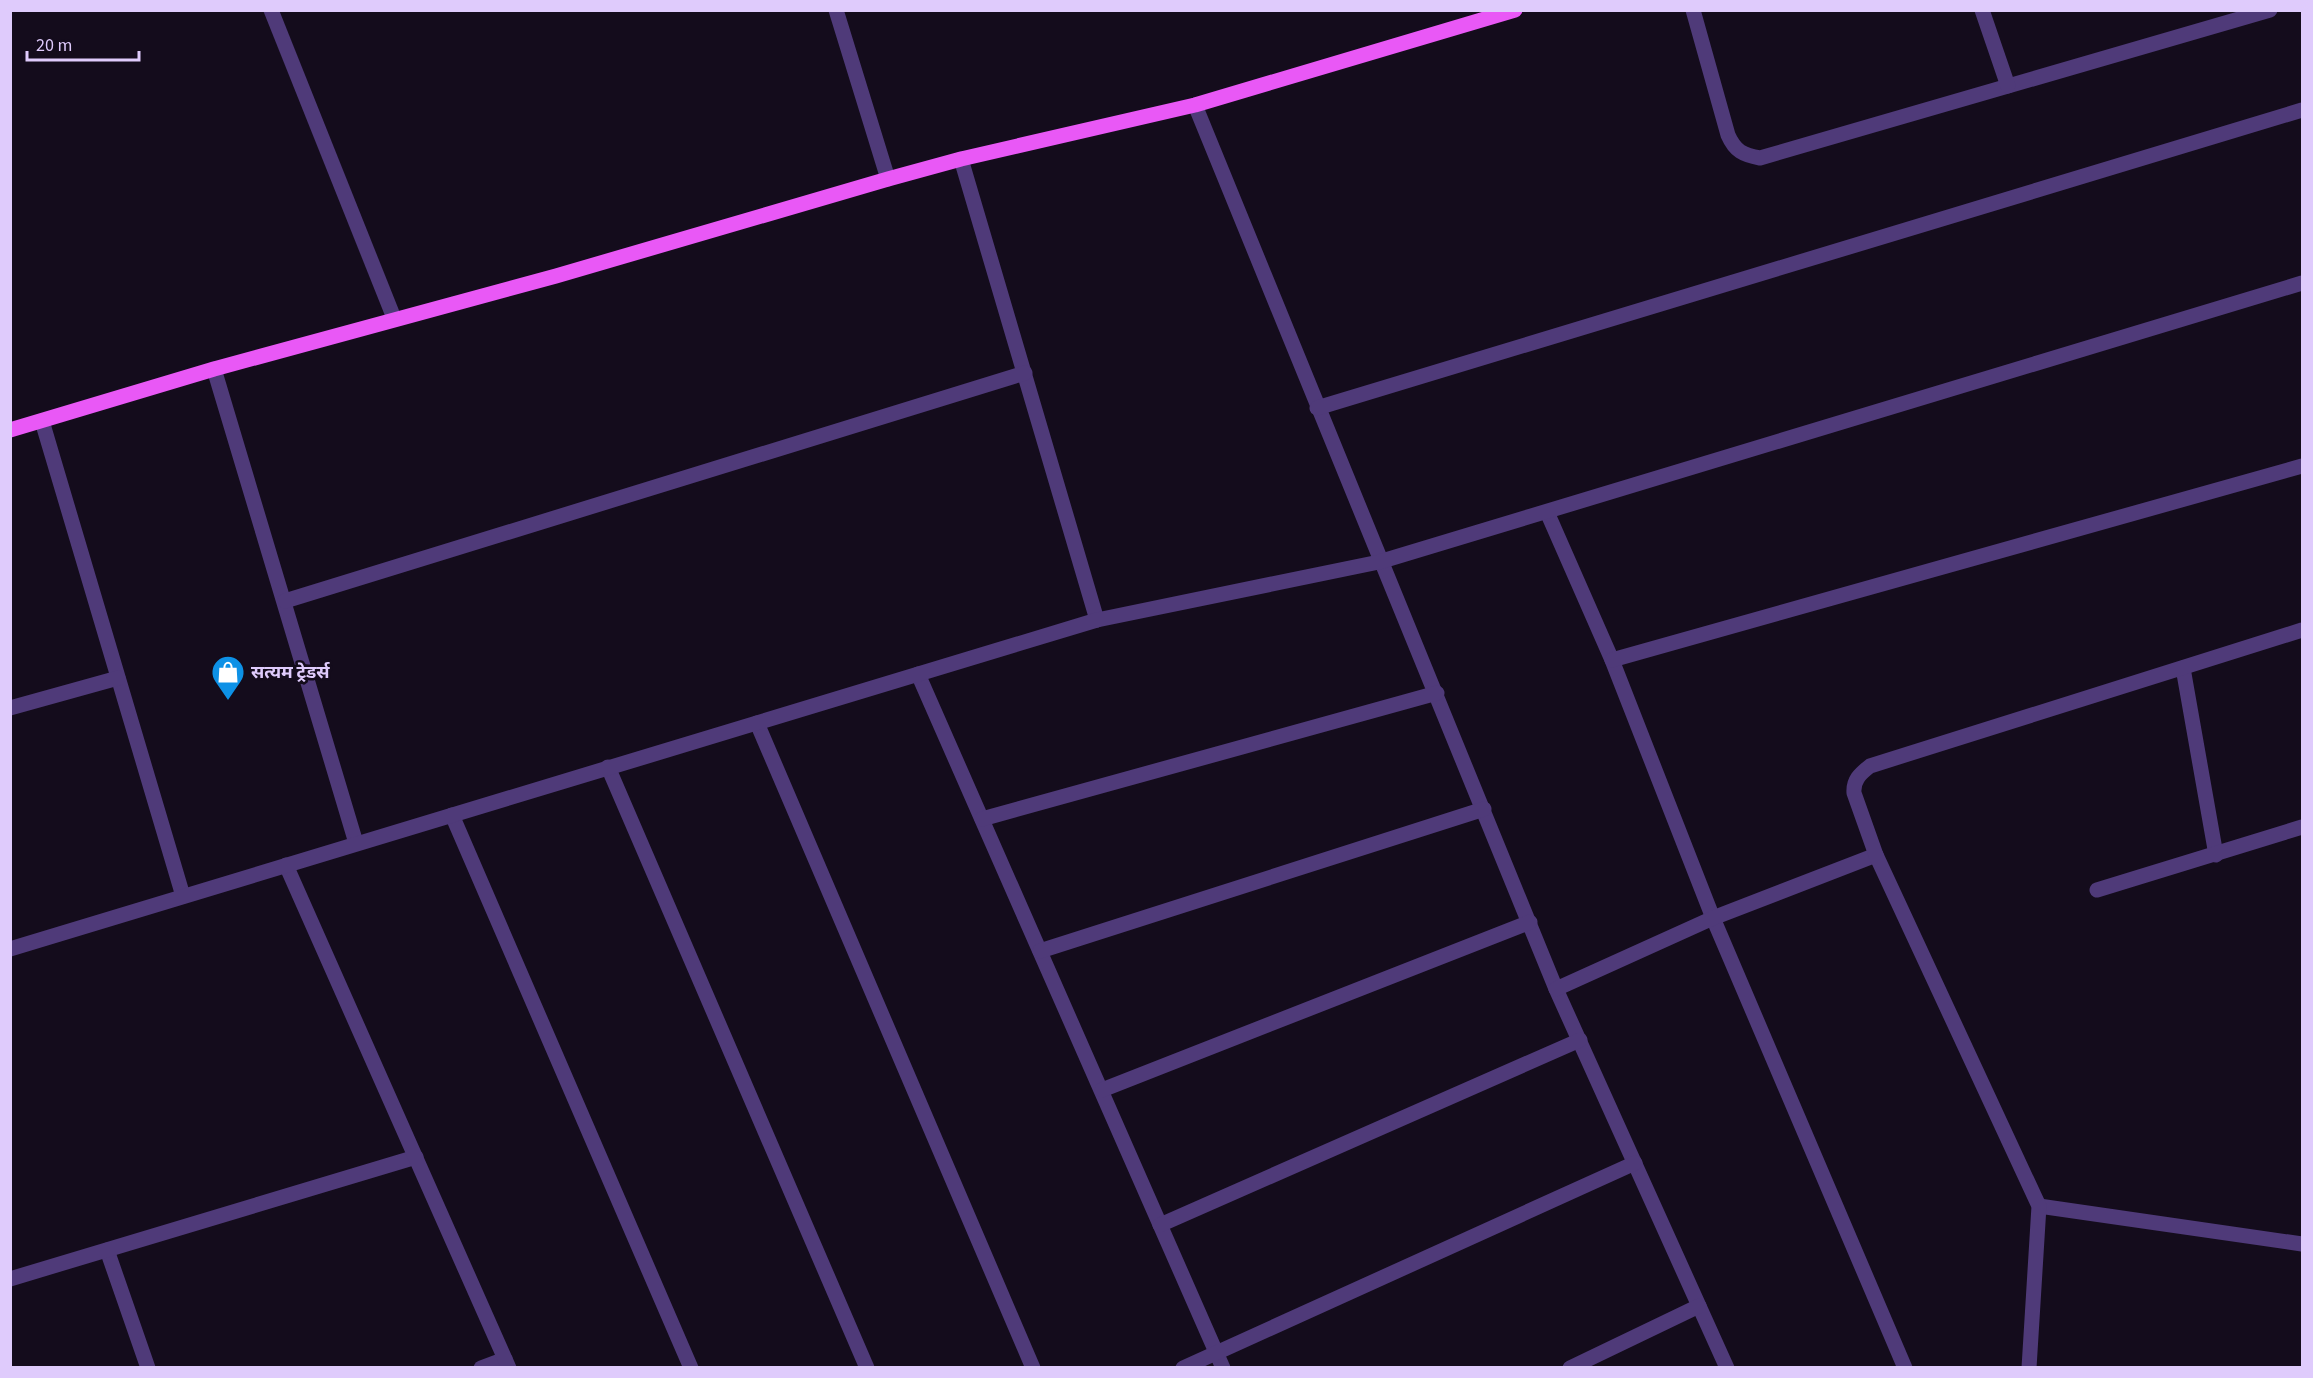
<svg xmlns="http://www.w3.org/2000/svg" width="2313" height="1378" font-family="'Source Sans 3','Noto Sans Devanagari',sans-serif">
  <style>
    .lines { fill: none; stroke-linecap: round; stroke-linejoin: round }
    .lane { stroke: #4f3a79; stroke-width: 15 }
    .street { stroke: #4f3a79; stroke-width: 15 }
    .primary { stroke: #e958f6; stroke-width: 15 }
    .labels { text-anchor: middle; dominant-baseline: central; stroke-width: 5; stroke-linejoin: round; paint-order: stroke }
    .poi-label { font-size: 18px; font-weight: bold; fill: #dfcbfc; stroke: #140c1c; text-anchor: start }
  </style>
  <rect width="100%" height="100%" fill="#140c1c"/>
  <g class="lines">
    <g class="lane">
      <path d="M836,10L888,179"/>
      <path d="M1693,10L1728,135C1735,151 1743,155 1760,158L2270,10"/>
      <path d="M1982,10L2008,86"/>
      <path d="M42,421L183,896"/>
      <path d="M10,708L118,678"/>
      <path d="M107,1250L148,1368"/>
      <path d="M10,1279L416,1157"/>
      <path d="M481,1368L505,1359"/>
    </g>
    <g class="street">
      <path d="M271,10L394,318"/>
      <path d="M1195,105L1556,989L1727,1368"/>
      <path d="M961,159L1097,620"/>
      <path d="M214,369L356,843"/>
      <path d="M1317,408L2302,110"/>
      <path d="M1547,512L1612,660L1713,918L1905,1368"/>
      <path d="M285,601L1025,373"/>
      <path d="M1612,660L2302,466"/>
      <path d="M2183,668L2216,855"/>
      <path d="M918,674L1223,1368"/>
      <path d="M757,723L1033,1368"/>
      <path d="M608,767L867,1368"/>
      <path d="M452,815L691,1368"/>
      <path d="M982,819L1437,693"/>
      <path d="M286,865L509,1368"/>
      <path d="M2097,890L2302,827"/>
      <path d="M10,949L1097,620L1379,562L2302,283"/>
      <path d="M1040,951L1484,809"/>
      <path d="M1556,989L1713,918L1876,855"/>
      <path d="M1102,1090L1530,922"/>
      <path d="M2039,1206L2302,1244"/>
      <path d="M1160,1225L1580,1040"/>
      <path d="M1183,1368L1635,1163"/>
      <path d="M1570,1368L1699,1306"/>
      <path d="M2029,1368L2039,1206L1876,855L1854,793C1853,780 1860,774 1870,766L2302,630"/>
    </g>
    <path class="primary" d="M10,430L214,369L556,276L888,179L961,159L1195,105L1515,10"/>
  </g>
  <defs>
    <symbol id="shop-pin" viewBox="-11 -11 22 30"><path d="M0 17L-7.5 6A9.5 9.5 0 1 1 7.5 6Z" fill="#0d91e6" stroke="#140c1c"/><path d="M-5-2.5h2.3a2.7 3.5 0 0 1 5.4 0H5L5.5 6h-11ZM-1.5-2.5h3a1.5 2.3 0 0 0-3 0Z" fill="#fff"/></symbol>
  </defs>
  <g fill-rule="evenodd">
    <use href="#shop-pin" x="209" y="653" width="38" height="52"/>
  </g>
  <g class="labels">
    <g class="poi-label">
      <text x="251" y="672">सत्यम ट्रेडर्स</text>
    </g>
  </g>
  <rect width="2313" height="1378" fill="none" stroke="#dfcbfc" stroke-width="24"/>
  <path d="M27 51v9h112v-9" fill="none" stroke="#dfcbfc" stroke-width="3"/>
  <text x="36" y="51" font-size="18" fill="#dfcbfc" stroke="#140c1c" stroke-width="4.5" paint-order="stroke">20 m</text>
</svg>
